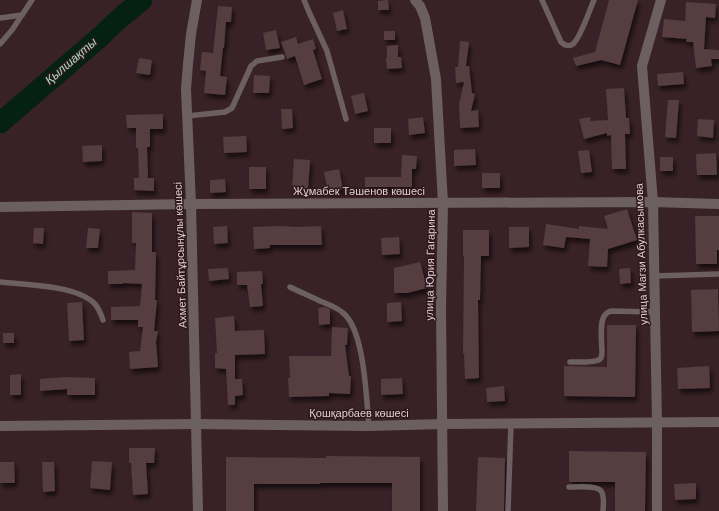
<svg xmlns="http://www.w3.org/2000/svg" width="719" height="511" font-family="'DM Sans',sans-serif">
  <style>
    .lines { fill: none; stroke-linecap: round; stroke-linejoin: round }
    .river { stroke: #042111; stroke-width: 21 }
    .building { fill: #553c41; filter: url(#shadow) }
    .service { stroke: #6c5f62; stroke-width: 5.5 }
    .minor { stroke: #6c5f62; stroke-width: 10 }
    .labels { text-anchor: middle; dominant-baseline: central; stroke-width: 3; stroke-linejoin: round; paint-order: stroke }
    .street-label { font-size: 11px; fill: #dfcfd2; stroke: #2e181e }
    .water-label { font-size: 12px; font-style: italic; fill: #a1e3ba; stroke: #2e181e }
  </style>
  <defs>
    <filter id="shadow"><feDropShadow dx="2.5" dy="4.5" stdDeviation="2" flood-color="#0009"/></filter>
  </defs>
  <rect width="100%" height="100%" fill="#392227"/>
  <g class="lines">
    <path class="river" d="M0,123L100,37L120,18L142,0"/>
  </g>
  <g class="building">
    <path d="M388,0L389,10H378V1Z"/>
    <path d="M609,0H638L620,65L601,60L576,66L573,58L595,52Z"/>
    <path d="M686,2L716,4L715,18L706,17L704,49L719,50V59H711L712,66L696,68L693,42H686L687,39L662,37L664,19L685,21Z"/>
    <path d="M218,6L232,7L231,22H226L224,48H223L220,76L227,77L225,95L204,93L206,71L200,70L202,52L213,53Z"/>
    <path d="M343,10L347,29L337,31L333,13Z"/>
    <path d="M276,30L280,48L266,50L263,33Z"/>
    <rect x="384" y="31" width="11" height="9"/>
    <path d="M296,37L298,44L313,39L316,49L313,50L322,79L304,85L295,56L287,59L281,42Z"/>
    <path d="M460,41L469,42L466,66H469L472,93L475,94L471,111L478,110L479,127L460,128L459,104L464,82L456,83L455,67H458Z"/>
    <path d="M398,45V57H401L402,68L387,69L386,58H387V46Z"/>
    <path d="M139,58L152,60L150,75L136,73Z"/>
    <path d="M683,72L684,84L658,86L657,74Z"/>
    <path d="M254,75L270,76L269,93H253Z"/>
    <path d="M624,88L626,118H629L630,134H625L626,169H612L611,135L607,136V133L584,139L579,119L590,117L591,121L608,120L606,89Z"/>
    <path d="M364,93L368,111L355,114L351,96Z"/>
    <path d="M668,100H679L676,138L665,137Z"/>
    <path d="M281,109H292L293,128L282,129Z"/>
    <path d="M163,114V129H150V147H147L148,178H154V191L134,190V178H139L138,148H136V128H127L126,115Z"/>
    <path d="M423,117L425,133L409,135L408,119Z"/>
    <path d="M698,119L714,120L713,138L697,136Z"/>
    <rect x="374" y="128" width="17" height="15"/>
    <path d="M246,136L247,152L224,153L223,137Z"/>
    <path d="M102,145V161L83,162L82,146Z"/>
    <path d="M475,149L476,165L454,166V150Z"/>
    <path d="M589,150L592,172L581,173L578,151Z"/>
    <path d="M716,153L717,175H697L696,154Z"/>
    <path d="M402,155L417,156L416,169H412V187H365V177H401Z"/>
    <rect x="660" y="157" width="13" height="14"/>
    <path d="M294,159L310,160L308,191L292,189Z"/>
    <rect x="249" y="167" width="17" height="22"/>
    <path d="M339,169L343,189L328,192L324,172Z"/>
    <rect x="482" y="173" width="18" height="15"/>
    <path d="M225,179L226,192L210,193V180Z"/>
    <path d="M627,209L637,240L608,249L607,267L588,266L590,239L566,237L564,248L543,245L546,224L579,229V226L608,229L604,216Z"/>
    <path d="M132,212L152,213V252H156L155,300H157L154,331H158L156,342L158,367L130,369L129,352L140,351L143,327H138V320H111V307L140,306L142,284L123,283V284H108V271L135,270L136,243H132Z"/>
    <path d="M695,216H719V250H717V264H696Z"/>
    <path d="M227,226L228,243L214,244L213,227Z"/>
    <path d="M281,226L296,227L321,226L322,245H270V248L254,249L253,227Z"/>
    <path d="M509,227H529V247L509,248Z"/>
    <path d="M34,228H44L43,244L33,243Z"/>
    <path d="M88,228L100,229L98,248H86Z"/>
    <path d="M463,230H489V256H481L480,300H478L479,378L465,379L464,354H463L464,256H463Z"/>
    <path d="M399,237L400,254L382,255L381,238Z"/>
    <path d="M420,262L427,288L407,293H394V268Z"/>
    <path d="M228,268L229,279L209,281L208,269Z"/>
    <path d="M630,268L631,283L620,284L619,269Z"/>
    <path d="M262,271L263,284H261L263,306L250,307L247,285H237V272Z"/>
    <path d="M718,289L719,331L692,332L691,290Z"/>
    <path d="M82,302L84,340L69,341L67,303Z"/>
    <path d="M401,302L402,321L387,322V303Z"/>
    <path d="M325,307L330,309V324L319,325L318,308Z"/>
    <path d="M234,316L235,331L264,330L265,354L235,355V379H242L243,395L235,396V405H228L226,369L215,368V353H217L215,318Z"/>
    <path d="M607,325H636L635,397L564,396V366L607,367Z"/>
    <path d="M332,327L348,328L347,345H345L349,376H351L350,394L329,393V396L289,397L288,378H290L289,356H331Z"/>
    <rect x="3" y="333" width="11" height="10"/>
    <path d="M709,366L710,388L678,389L677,368Z"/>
    <path d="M21,374V395H10V375Z"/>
    <path d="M66,377L95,378V395H67V389L40,391V379Z"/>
    <path d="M402,378L403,394L381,395V379Z"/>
    <path d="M504,386L505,401L487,402L486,388Z"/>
    <path d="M129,448H155L154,463H146L148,494L133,495L131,463H129Z"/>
    <path d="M569,451L646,452L645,511H615V482H569Z"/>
    <path d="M326,456L420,457V511H392V483H320V484H254V511H226V457L326,458Z"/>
    <path d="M478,457L505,458L504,511H476Z"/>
    <path d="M92,461L112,462L110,490L90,488Z"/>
    <path d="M0,462H14L15,483H0Z"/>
    <path d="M42,462H54L55,491L43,492Z"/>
    <path d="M696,483V499L675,500L674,484Z"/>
  </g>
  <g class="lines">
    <g class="service">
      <path d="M304,0L309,12L327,51L346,119"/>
      <path d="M542,0L561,42C564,45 569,47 573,44C580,39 590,9 594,0"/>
      <path d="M0,18L22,15"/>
      <path d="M0,44L12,30L32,0"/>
      <path d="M187,116L225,112L232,108L251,66L257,61L282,57"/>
      <path d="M654,276L719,274"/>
      <path d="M0,282C26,285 75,285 94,303C99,308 101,314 103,320"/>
      <path d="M290,287C300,292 310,296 320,301C328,304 336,307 342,312C365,329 366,398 369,426"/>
      <path d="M570,362C577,362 596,363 600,359C602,357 602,355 602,353C602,344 599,321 605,315C607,312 608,312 611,311L655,312"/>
      <path d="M569,487C576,487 597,485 601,491C605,496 603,505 603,511"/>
      <path d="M508,511L511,423"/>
    </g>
    <g class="minor">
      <path d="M197,0L191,34L188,64L186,89L191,204L198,511"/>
      <path d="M415,0L420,6L425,18L436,79L443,203L441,308L443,511"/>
      <path d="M0,207L191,204L653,202L719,204"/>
      <path d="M0,426L196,424L369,426L443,424L719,422"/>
      <path d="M657,511V423L653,202L642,66L661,0"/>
    </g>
  </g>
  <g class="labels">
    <g class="street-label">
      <text x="359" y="191">Жұмабек Тәшенов көшесі</text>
      <text transform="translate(641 254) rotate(-92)">улица Магзи Абулкасымова</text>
      <text transform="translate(180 255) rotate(-92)">Ахмет Байтұрсынұлы көшесі</text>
      <text transform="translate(430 265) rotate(-89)">улица Юрия Гагарина</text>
      <text x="359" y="413">Қошқарбаев көшесі</text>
    </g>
    <g class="water-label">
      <text transform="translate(71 61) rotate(-41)">Қылшақты</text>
    </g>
  </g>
</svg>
